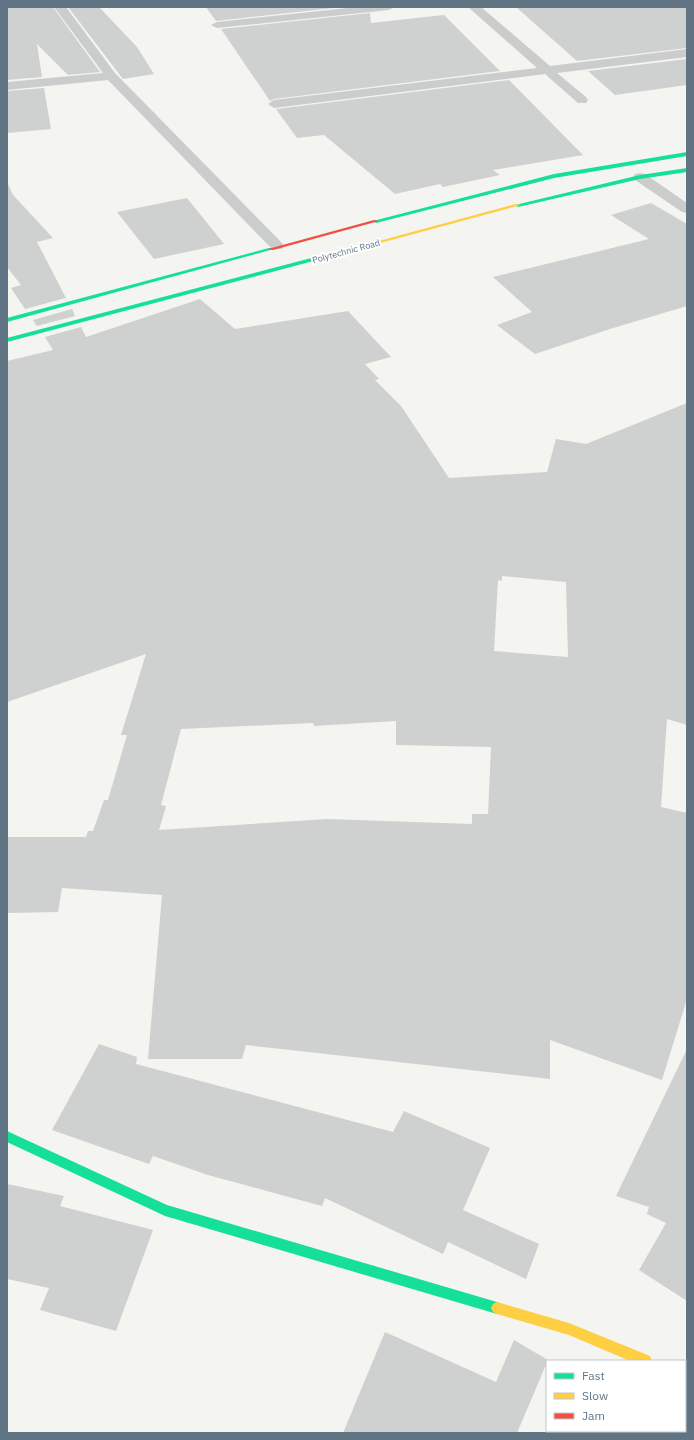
<svg xmlns="http://www.w3.org/2000/svg" width="694" height="1440" font-family="'IBM Plex Sans',sans-serif">
  <style>
    .building { fill: #cfd0d0; fill-rule: evenodd }
    .lines { fill: none; stroke-linecap: round; stroke-linejoin: round }
    .street { fill: #cbcdcd; fill-rule: evenodd }
    .fast { fill: #16e098; fill-rule: evenodd }
    .slow { fill: #ffcf43; fill-rule: evenodd }
    .jam { fill: #f24e42; fill-rule: evenodd }
    .labels { text-anchor: middle; dominant-baseline: central; stroke-width: 4; stroke-linejoin: round; paint-order: stroke }
    .far-street-label { font-size: 9px; fill: #617484; stroke: #fff }
  </style>
  <rect width="100%" height="100%" fill="#f4f4f1"/>
  <g class="building">
    <path d="M7,7H53L100,72L68,75L37,44L42,77L7,80Z"/>
    <path d="M68,7H99L137,47L154,74L123,79Z"/>
    <path d="M206,7H343L216,21Z"/>
    <path d="M516,7H687V48L577,61Z"/>
    <path d="M370,13L371,23L444,15L500,71L274,99L270,101L221,29Z"/>
    <path d="M687,59V85L615,95L588,71Z"/>
    <path d="M509,80L583,155L493,170L500,175L443,187L440,184L395,194L324,135L297,138L276,109Z"/>
    <path d="M44,88L51,129L7,133V91Z"/>
    <path d="M7,182L13,195L53,238L37,242L66,298L25,309L11,288L21,285L7,267Z"/>
    <path d="M187,198L224,244L154,259L117,212Z"/>
    <path d="M651,203L687,224V306L610,329L535,354L497,325L532,312L493,277L649,239L611,215Z"/>
    <path d="M200,299L235,329L348,311L391,357L365,364L379,379L375,380L401,406L449,478L547,472L556,439L586,444L687,403V725L667,719L661,807L687,813V999L662,1080L550,1040V1079L246,1045L242,1059H148L162,895L62,888L58,912L7,913V837H86L88,831H93L104,800H108L127,735H121L146,654L7,702V361L53,350L45,337L81,327L86,337ZM502,576L566,582L568,657L494,651L498,580L502,581ZM396,721V745L491,747L488,814H472V824L327,819L159,830L166,806L161,805L181,729L313,723L314,726Z"/>
    <path d="M72,309L75,316L37,326L33,320Z"/>
    <path d="M99,1044L137,1057L136,1064L393,1132L404,1111L490,1148L463,1210L539,1244L526,1279L448,1242L443,1254L325,1198L322,1206L208,1175L153,1156L149,1164L52,1130Z"/>
    <path d="M687,1049V1301L639,1270L666,1223L647,1214L649,1207L616,1196Z"/>
    <path d="M7,1184L64,1196L60,1206L153,1230L116,1331L40,1310L49,1288L7,1279Z"/>
    <path d="M385,1332L496,1382L514,1340L548,1360L517,1433H343Z"/>
  </g>
  <g class="lines">
    <g class="street">
      <path d="M54,7H66L115,73L282,243L284,246L282,249H272L108,80L7,90V82L103,73Z"/>
      <path d="M357,7H395L389,10L217,28L211,25L217,22Z"/>
      <path d="M468,7H481L550,66L687,49V57L557,73L586,97L588,100L586,103H578L545,74L274,108L268,104L274,100L537,68Z"/>
      <path d="M640,173L645,174L687,203V213L682,212L635,180L633,177L635,174Z"/>
      <path d="M685,1362L687,1363V1395L685,1394Z"/>
    </g>
    <g class="fast">
      <path d="M687,152V156L554,178L376,223L373,221L554,174Z"/>
      <path d="M687,168V172L640,179L518,207L515,205L640,175Z"/>
      <path d="M269,248L274,249L7,322V318Z"/>
      <path d="M319,256L322,258L321,259L7,342V338Z"/>
      <path d="M7,1131L167,1205L497,1302L501,1304L503,1308L501,1312L497,1314L165,1216L7,1142Z"/>
    </g>
    <g class="slow">
      <path d="M516,204L521,205L321,259L316,258Z"/>
      <path d="M497,1302L569,1323L650,1356L652,1361H630L569,1335L497,1314L493,1312L491,1308L493,1304Z"/>
    </g>
    <path class="jam" d="M374,220L379,221L273,250L268,249Z"/>
  </g>
  <g class="labels">
    <g class="far-street-label">
      <text transform="translate(346 251) rotate(-15)">Polytechnic Road</text>
    </g>
  </g>
  <rect width="694" height="1440" fill="none" stroke="#617484" stroke-width="16"/>
  <rect x="546" y="1360" width="140" height="72" fill="#ffffff" stroke="#c0c7ce"/>
  <rect x="554" y="1373" width="20" height="6" fill="#16e098" stroke="#c0c7ce"/>
  <text x="582" y="1380" font-size="12" fill="#617484">Fast</text>
  <rect x="554" y="1393" width="20" height="6" fill="#ffcf43" stroke="#c0c7ce"/>
  <text x="582" y="1400" font-size="12" fill="#617484">Slow</text>
  <rect x="554" y="1413" width="20" height="6" fill="#f24e42" stroke="#c0c7ce"/>
  <text x="582" y="1420" font-size="12" fill="#617484">Jam</text>
</svg>
